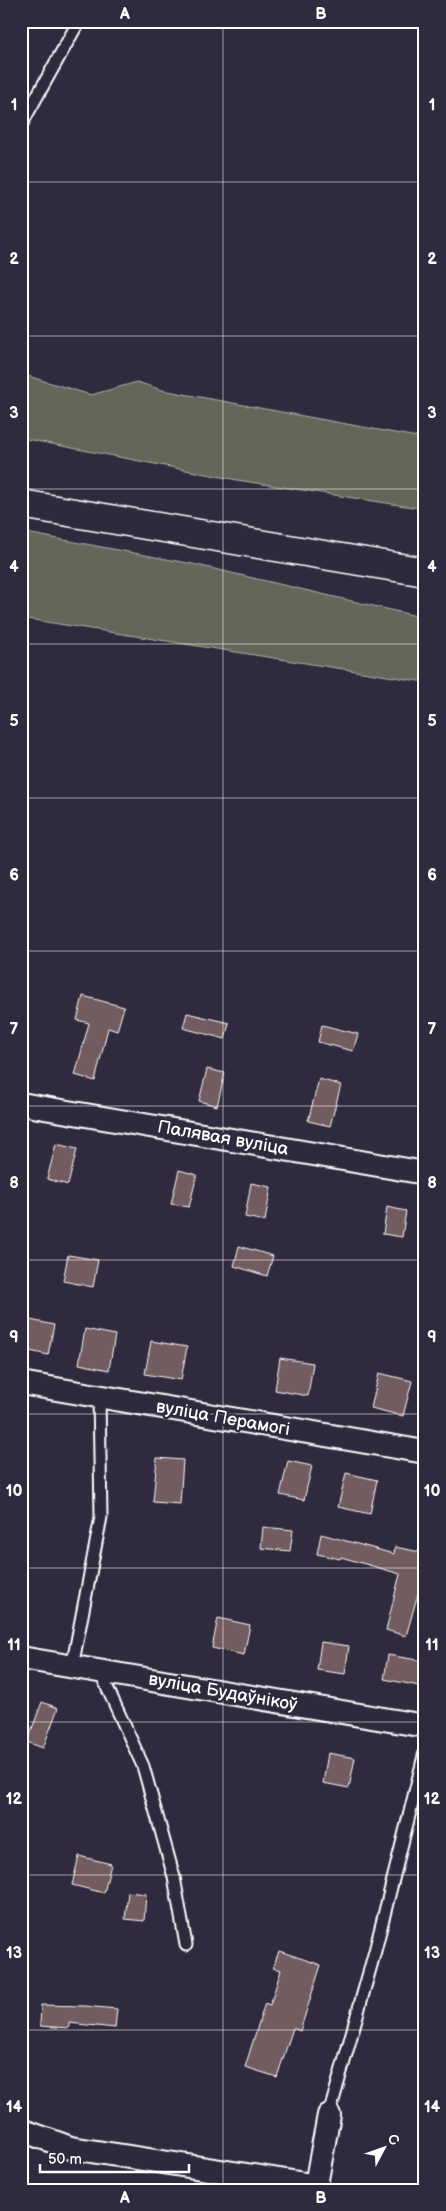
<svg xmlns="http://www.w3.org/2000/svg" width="446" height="2211" font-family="'Balsamiq Sans',sans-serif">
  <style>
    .green { fill: #636658; stroke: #b1b2ac }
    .building { fill: #725b61; stroke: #fff }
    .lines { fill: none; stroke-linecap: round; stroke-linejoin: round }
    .service-casing { stroke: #fff; stroke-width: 15 }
    .minor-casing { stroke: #fff; stroke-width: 26 }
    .primary-casing { stroke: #fff; stroke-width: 31 }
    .service { stroke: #2f2a3d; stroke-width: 11 }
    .minor { stroke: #2f2a3d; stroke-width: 22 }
    .primary { stroke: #2f2a3d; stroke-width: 28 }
    .grid { fill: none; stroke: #fff; stroke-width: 1; stroke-opacity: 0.55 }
    .labels { text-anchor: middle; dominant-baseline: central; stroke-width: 4.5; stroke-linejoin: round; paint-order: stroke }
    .street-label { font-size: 18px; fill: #fff; stroke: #2f2a3d }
    .neatline { fill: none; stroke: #fff; stroke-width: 2 }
    .grid-label { font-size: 16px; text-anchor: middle; font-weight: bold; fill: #fff }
  </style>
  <rect width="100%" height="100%" fill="#2f2a3d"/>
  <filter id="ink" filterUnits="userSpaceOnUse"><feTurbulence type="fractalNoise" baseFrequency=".02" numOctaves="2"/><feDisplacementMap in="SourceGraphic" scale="10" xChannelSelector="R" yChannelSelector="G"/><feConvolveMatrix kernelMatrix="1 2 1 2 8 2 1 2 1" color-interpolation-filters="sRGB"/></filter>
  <g filter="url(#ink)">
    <g class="green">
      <path d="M21,374L91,395L137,382L162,390L417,437L425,440V509L237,480L21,438Z"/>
      <path d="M21,532L193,564L425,618V682L21,618Z"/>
    </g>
    <g class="building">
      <path d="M83,996L124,1007L117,1031L108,1028L95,1081L75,1075L89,1023L77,1020Z"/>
      <path d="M187,1013L229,1023L225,1039L183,1028Z"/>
      <path d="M322,1025L358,1034L353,1051L318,1042Z"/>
      <path d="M207,1069L225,1073L217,1106L199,1101Z"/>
      <path d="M319,1079L341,1085L330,1126L308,1121Z"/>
      <path d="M56,1144L77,1149L68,1185L47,1179Z"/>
      <path d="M179,1170L197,1175L189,1207L171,1204Z"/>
      <path d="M251,1183L271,1187L265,1221L245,1217Z"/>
      <path d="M387,1207L406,1211L402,1237L383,1234Z"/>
      <path d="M239,1246L273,1256L267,1276L234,1266Z"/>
      <path d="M68,1255L98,1260L93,1287L63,1281Z"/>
      <path d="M21,1318L54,1325L48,1355L21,1349Z"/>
      <path d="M85,1329L115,1335L109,1370L79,1364Z"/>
      <path d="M151,1341L187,1347L181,1380L145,1374Z"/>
      <path d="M280,1358L313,1363L308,1396L275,1390Z"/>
      <path d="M379,1373L412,1381L403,1416L371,1408Z"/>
      <path d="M157,1458L183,1460L180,1504L153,1502Z"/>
      <path d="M288,1461L312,1466L304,1500L280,1495Z"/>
      <path d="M346,1473L377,1480L370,1514L338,1507Z"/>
      <path d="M263,1527L293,1530L290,1551L261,1548Z"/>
      <path d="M321,1534L394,1554L395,1547L425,1553V1569L406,1636L386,1630L400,1574L341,1557L340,1559L317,1554Z"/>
      <path d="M218,1618L250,1625L244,1655L212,1648Z"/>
      <path d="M321,1642L349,1646L345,1674L317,1670Z"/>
      <path d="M388,1655L423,1661L419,1686L384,1679Z"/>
      <path d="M42,1702L58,1708L43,1748L27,1742Z"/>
      <path d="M328,1753L355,1758L349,1788L323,1783Z"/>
      <path d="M79,1856L111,1864L104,1893L72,1885Z"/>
      <path d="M128,1892L146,1894L144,1921L125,1919Z"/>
      <path d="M279,1951L321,1965L300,2031L293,2028L277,2077L245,2067L265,2003L270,2005L281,1970L273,1968Z"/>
      <path d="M41,2005L85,2006L117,2009L115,2028L69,2023V2028L40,2026Z"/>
    </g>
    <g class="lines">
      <defs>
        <g id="service">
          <path d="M21,125L79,21"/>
          <path d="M72,1667L101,1517L99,1396"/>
          <path d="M100,1672L143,1766L174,1877L186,1945"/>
          <path d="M329,2115L375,1951L425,1752"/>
        </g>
        <g id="minor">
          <path d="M21,1104L425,1173"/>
          <path d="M21,1383L425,1452"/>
          <path d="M21,1658L425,1726"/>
          <path d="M21,2130L71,2148L318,2186"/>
          <path d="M315,2190L329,2115"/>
        </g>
        <path id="primary" d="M21,504L425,572"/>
      </defs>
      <use href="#service" class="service-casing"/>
      <use href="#minor" class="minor-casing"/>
      <use href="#primary" class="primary-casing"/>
      <use href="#service" class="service"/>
      <use href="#minor" class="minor"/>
      <use href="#primary" class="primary"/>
    </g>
  </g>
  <path class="grid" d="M223,21V2190M21,182H425M21,336H425M21,489H425M21,644H425M21,798H425M21,951H425M21,1106H425M21,1260H425M21,1414H425M21,1568H425M21,1722H425M21,1875H425M21,2030H425"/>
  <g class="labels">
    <g class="street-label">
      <text transform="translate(223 1138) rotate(10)">Палявая вуліца</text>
      <text transform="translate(223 1418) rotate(10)">вуліца Перамогі</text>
      <text transform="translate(223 1692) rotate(10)">вуліца Будаўнікоў</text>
    </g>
  </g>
  <rect width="446" height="2211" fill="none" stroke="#2f2a3d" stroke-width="55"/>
  <g transform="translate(384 2148) rotate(49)" stroke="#2f2a3d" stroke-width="4" paint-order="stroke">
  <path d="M0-4L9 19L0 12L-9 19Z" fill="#ffffff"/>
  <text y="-8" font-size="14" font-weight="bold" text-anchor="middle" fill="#ffffff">С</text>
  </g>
  <path d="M40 2164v8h149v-8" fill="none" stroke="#ffffff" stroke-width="2.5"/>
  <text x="48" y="2164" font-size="15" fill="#ffffff" stroke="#2f2a3d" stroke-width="4" paint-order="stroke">50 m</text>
  <rect x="28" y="28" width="390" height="2156" class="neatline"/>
  <g class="grid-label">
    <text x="125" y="19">A</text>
    <text x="321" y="19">B</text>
    <text x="14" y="110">1</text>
    <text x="432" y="110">1</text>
    <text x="14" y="264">2</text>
    <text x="432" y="264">2</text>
    <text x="14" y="418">3</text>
    <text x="432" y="418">3</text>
    <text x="14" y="572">4</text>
    <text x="432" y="572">4</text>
    <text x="14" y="726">5</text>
    <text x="432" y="726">5</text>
    <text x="14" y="880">6</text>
    <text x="432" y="880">6</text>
    <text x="14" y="1034">7</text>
    <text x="432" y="1034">7</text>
    <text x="14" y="1188">8</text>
    <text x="432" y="1188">8</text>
    <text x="14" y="1342">9</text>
    <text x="432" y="1342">9</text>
    <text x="14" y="1496">10</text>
    <text x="432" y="1496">10</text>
    <text x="14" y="1650">11</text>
    <text x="432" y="1650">11</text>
    <text x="14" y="1804">12</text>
    <text x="432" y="1804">12</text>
    <text x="14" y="1958">13</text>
    <text x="432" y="1958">13</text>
    <text x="14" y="2112">14</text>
    <text x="432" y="2112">14</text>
    <text x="125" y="2203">A</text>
    <text x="321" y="2203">B</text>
  </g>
</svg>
